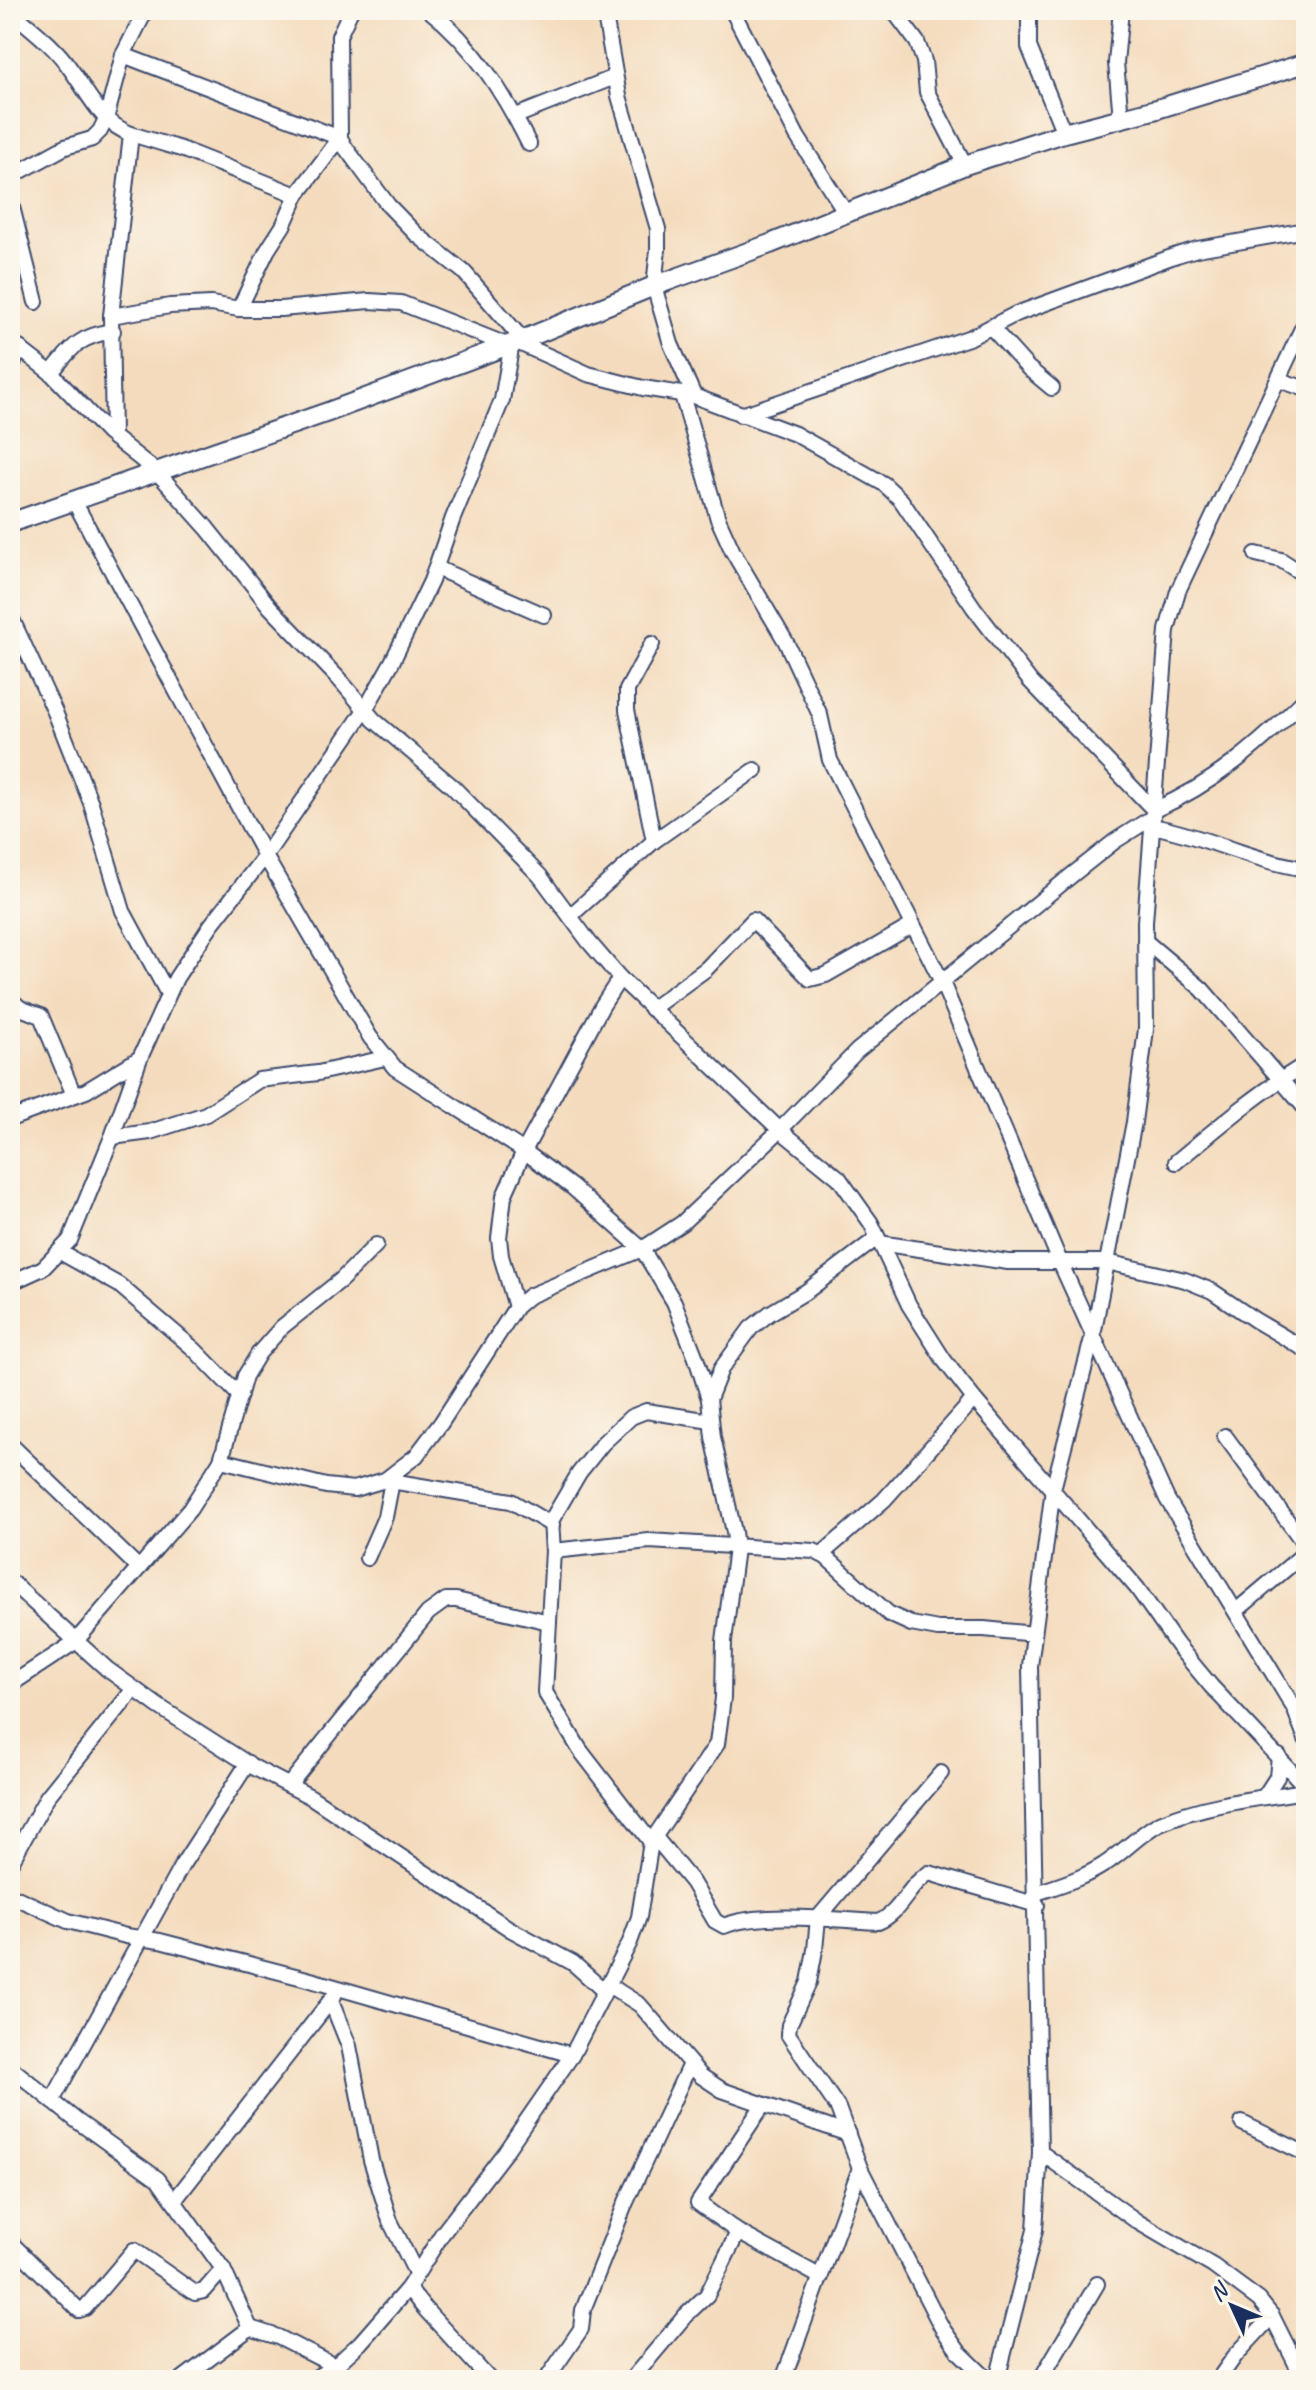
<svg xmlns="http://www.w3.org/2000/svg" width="1316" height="2390" font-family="Caveat,sans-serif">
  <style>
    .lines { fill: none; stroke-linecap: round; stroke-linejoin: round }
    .minor-casing { stroke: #3c496c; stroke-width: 18 }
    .tertiary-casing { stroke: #3c496c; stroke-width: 22 }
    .minor { stroke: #fff; stroke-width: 14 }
    .tertiary { stroke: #fff; stroke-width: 18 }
  </style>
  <rect width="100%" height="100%" fill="#fbf7ec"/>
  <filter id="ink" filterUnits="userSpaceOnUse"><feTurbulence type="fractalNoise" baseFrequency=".0125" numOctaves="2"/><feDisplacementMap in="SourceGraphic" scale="16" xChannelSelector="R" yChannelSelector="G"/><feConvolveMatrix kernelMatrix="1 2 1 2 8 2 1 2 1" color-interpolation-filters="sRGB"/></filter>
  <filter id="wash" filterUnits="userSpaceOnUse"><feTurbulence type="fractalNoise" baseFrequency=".006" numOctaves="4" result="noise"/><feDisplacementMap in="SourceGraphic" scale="32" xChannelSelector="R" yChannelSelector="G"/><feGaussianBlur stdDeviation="1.8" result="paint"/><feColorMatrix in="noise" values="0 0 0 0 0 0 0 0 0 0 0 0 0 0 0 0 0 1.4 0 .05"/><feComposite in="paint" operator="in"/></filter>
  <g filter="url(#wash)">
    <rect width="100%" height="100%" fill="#f4dbbd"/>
  </g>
  <g filter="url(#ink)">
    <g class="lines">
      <defs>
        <g id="minor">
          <path d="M351,10L339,36L340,138L345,147L388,205L416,234L464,272L522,339"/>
          <path d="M429,10C474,45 504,94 529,144"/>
          <path d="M604,10L619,96L658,229V249L654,286L671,344L694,396"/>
          <path d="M732,10L797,136L846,213"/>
          <path d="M893,10L917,42L924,61L927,92L965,165"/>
          <path d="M1029,10V47L1064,133"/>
          <path d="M11,11C30,28 54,45 69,67C88,92 99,122 131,134L111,316L113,437"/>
          <path d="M123,55L340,138"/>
          <path d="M516,116L615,77"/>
          <path d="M1121,118L1116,63L1121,10"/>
          <path d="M131,134L181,149L297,195"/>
          <path d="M10,177L65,147L92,139L100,131L106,119L123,55L146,10"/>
          <path d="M10,199L36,302"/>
          <path d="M239,309L267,251L283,226L297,195L340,138"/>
          <path d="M111,316L170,306L211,304L239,309H281L369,301L401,303L507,345"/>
          <path d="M991,327L1028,368L1052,388"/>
          <path d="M10,341L51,373L108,433L157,472L207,528L270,607L339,679L374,720L452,786L540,876L589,942L620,978L780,1130L839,1178L871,1223L909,1305L944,1360L974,1399L1137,1588L1177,1645L1211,1686L1306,1787"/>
          <path d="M517,342L588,374L643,388L694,396L795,434L884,484L901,500L974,608L1030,681L1154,810C1213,785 1261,743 1306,698"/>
          <path d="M10,368L21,349"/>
          <path d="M51,373C72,347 79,336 113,331"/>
          <path d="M1279,380L1306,389"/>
          <path d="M682,395L718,519L733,552L786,642L820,715L830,760L941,980L1061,1264L1167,1499L1294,1708L1306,1739"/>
          <path d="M741,415L971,337L1016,314L1177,255L1197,249L1306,230"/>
          <path d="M74,501L265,856L370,1037L395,1068L524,1151L572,1187L642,1249L674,1302L696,1358L709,1399L713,1437L734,1532L736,1548L724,1641L723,1698L717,1744L651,1842L639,1917L630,1942L572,2055L505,2152L442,2234L408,2288L360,2343L335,2366L312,2380"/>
          <path d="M1256,554L1281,560L1306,576"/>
          <path d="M436,568L544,615"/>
          <path d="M10,615L55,712L91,803L123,911L168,994"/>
          <path d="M652,644L627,690V710L654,841"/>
          <path d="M1152,826C1205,836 1253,861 1306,869"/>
          <path d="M570,916L654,841L755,770"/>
          <path d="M1145,941L1202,989L1306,1109"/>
          <path d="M10,999L20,1008L41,1016L74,1095"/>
          <path d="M651,1009L706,969L753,920L810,979L826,975L913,925"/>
          <path d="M10,1119L86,1091L140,1058"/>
          <path d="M112,1137L150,1132L206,1114L259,1080L318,1073L385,1058"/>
          <path d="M1176,1162C1218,1127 1259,1092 1306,1064"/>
          <path d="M879,1243L1008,1262H1107L1185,1280L1212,1291L1255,1320L1306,1350"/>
          <path d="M60,1252L119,1285L194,1349L240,1396"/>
          <path d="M10,1283L43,1268L70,1240L112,1137L140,1058L176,978L211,925L265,856L365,710L392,662L431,581L453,518L502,400L512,343"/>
          <path d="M516,1307L501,1256L499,1238L504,1196L524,1151L602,1006L620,978"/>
          <path d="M709,1399L721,1369L751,1328L770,1313L807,1291L877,1238"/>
          <path d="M1225,1436L1306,1546"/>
          <path d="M10,1444L139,1568"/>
          <path d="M221,1460L326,1486L354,1489L385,1480L416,1456L441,1423L516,1307L529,1296L642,1249L682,1223L780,1130L857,1051L1072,875L1115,841L1153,817"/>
          <path d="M385,1480L511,1501L552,1525"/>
          <path d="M553,1551L649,1541L814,1551L826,1557L889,1614L911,1624L938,1629H984L1034,1634"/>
          <path d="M822,1554L884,1500L974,1399"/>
          <path d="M367,1558L385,1517L392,1481"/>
          <path d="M10,1581L107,1669L158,1706L253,1767L311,1797L510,1929L573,1963L603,1990"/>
          <path d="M1236,1611L1306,1552"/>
          <path d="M10,1685L75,1642L190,1509L221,1460L245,1376L259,1353L282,1327L341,1280L376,1245"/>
          <path d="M941,1773L818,1918L815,1950L809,1982L789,2025L788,2034L838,2108L860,2168L942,2328L959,2352L988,2380"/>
          <path d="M289,1785L428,1613L446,1600H456L549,1622"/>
          <path d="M1264,1797L1277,1777L1279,1756"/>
          <path d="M654,1836L692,1882L715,1921L724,1926C759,1911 838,1920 878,1922C901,1913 908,1885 929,1873L1037,1905"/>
          <path d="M651,1842L580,1750L545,1692L553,1551L551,1521L579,1473L603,1443L631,1417L646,1411L711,1421"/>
          <path d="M10,1864L47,1797L134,1689"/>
          <path d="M1036,1893C1060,1885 1084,1878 1105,1864C1124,1852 1140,1833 1160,1823C1203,1804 1260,1798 1306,1791"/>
          <path d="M10,1895L68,1921L126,1936L160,1941L307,1979L572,2055"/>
          <path d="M607,1984L640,2005L701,2076L722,2090L848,2134"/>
          <path d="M331,2001L349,2046L371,2160L390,2221L416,2273"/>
          <path d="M10,2067L77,2121L158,2179L223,2269L250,2328"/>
          <path d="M52,2101L182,1865L248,1763"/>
          <path d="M763,2105L698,2203L738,2232L821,2277"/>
          <path d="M1242,2123L1306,2154"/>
          <path d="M1040,2152L1138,2222L1213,2266L1259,2300L1272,2316L1304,2380"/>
          <path d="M174,2201L334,1996"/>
          <path d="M10,2242L79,2310L85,2308L134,2250L195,2293L204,2291L223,2269"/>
          <path d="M408,2288L424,2308L490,2380"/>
          <path d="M181,2380L250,2328L278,2337L335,2366"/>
          <path d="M546,2380L581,2329L583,2310L626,2202L690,2064"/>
          <path d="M631,2380L685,2316L707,2295L738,2232"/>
          <path d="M783,2380L860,2168"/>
          <path d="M997,2380L1035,2230L1040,2152L1030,1666L1053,1489L1093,1335L1134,1122L1146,1029L1145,922L1167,630L1178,591L1306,320"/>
          <path d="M1040,2380L1097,2284"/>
          <path d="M1218,2380L1235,2356L1272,2316"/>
        </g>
        <path id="tertiary" d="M10,523L328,412L517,342L654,286L770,244L965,165L1064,133L1157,109L1306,63"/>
      </defs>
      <use href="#minor" class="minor-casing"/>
      <use href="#tertiary" class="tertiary-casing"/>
      <use href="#minor" class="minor"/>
      <use href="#tertiary" class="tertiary"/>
    </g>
  </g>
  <rect width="1316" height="2390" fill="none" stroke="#fbf7ec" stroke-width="40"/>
  <g transform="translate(1232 2306) rotate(314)" stroke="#fbf7ec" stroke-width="6" paint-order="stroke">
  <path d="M0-6L14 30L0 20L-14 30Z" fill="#1b2f5e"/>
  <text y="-12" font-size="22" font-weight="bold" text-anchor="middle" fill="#1b2f5e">N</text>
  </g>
</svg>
